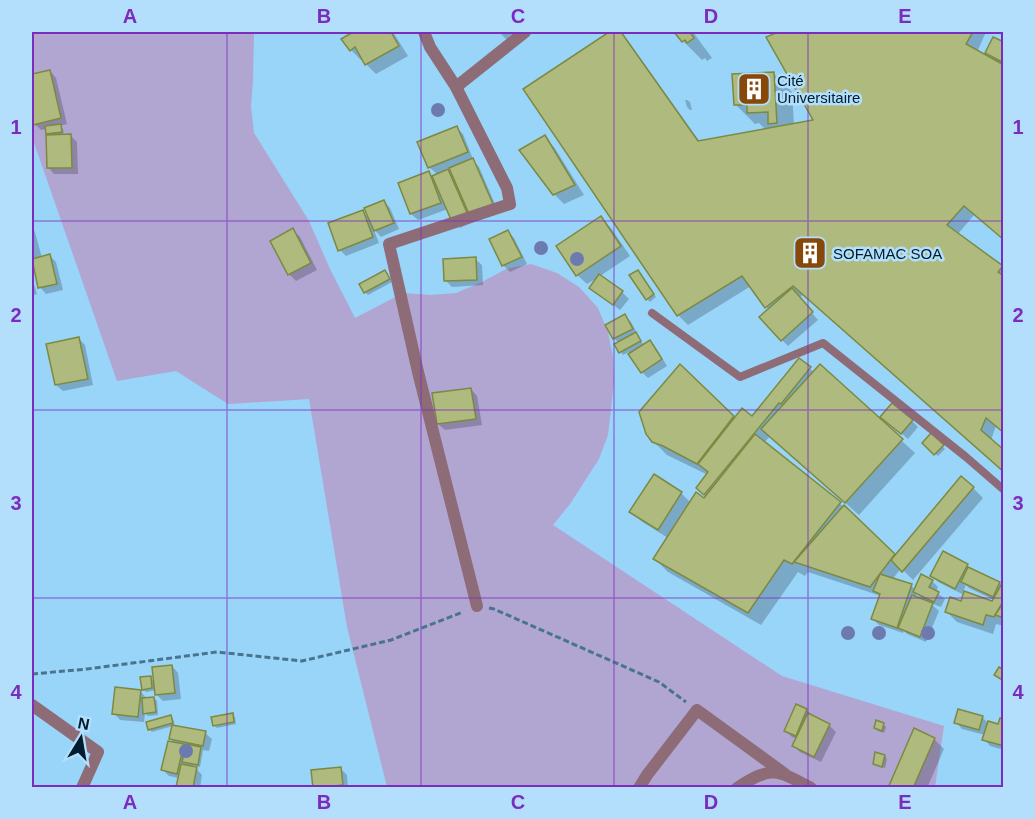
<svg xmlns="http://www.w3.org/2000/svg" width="1035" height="819" font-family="Helvetica,sans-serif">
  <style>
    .green { fill: #b1a5d2 }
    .shadow { fill: #0003; fill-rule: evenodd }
    .building { fill: #afba7f; stroke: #7d893f; stroke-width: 1.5 }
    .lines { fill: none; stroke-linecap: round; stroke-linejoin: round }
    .path { stroke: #49748f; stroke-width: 3; stroke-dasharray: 6 3; stroke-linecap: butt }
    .service { stroke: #8e6c77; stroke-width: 8 }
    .minor { stroke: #8e6c77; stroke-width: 12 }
    .tree { fill: #6d7ab0 }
    .grid { fill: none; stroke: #7b2cbf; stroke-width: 1.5; stroke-opacity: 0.55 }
    .labels { text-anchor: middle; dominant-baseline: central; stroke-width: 5; stroke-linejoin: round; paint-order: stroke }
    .poi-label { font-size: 15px; fill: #001c2e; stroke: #b3dffc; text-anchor: start }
    .neatline { fill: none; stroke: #7b2cbf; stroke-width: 2 }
    .grid-label { font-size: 20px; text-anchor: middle; font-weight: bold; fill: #7b2cbf }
  </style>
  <rect width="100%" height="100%" fill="#99d4f9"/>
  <path class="green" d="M32,32H254L253,80L251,106L254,133L309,221L330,269L355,318L403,293L430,295L456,293L482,282L506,269L531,264L557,273L579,287L598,308L608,332L613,357L614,383L608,435L599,459L570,504L553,525L782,676L944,726L935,787H387L347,627L309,399L228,404L176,371L117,381L32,137Z"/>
  <g class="shadow">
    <path d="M356,32H393L408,56L376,74L366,64L363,58L361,60L351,50L343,39Z"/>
    <path d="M499,32H535L508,41Z"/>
    <path d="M612,32H620L626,38L700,142L766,130L759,123L755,124L736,105L773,73L792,92L794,125L816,121L768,38L782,32H986L977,52L995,61L987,53L1004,43V240L974,215L958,234L1004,268V433L996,426L991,440L804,294L799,298L818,320L788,346L782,340L769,310L751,286L688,325L678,315L525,89Z"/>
    <path d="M676,32H693L712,58L707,61L705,58L702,60L683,41Z"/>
    <path d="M50,71L56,78L67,124L60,126L63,129L64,136L70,135L77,142L78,174H54L48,167L50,136L47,133L46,129L41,130L35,124L32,110V75Z"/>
    <path d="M685,100H687L690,102L692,110H690L687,107Z"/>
    <path d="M457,128L463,134L473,159H472L479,167L498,211L460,228L453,221L448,209L418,220L411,214L429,173L433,177L438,175L429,167ZM451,167L455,178L446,169Z"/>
    <path d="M544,137L554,147L584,195L564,204L554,194Z"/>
    <path d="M384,201L390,208L399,229L381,237L373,228L379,243L346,256L340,250L362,212L370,219Z"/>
    <path d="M601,218L611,228L630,256L600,276L622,292L629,299L620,310L591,288L599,277L587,284L577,275Z"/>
    <path d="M32,228L35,232L42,258L50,256L56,262L63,290L46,294L40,287L33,259H32Z"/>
    <path d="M293,230L300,237L317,270L296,281L289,274L272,241Z"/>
    <path d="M508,232L514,238L527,264L510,272L503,265L491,240Z"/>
    <path d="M475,259L482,265L483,285L452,287L445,280Z"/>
    <path d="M387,274L392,282L368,295L365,292Z"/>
    <path d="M640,274L656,297L650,302L647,299Z"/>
    <path d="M32,278L37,294L32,296Z"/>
    <path d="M625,316L631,322L644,346L649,342L656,348L667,366L648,378L642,372L629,352L623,355L621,352L619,343L614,338Z"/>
    <path d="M79,339L85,345L93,385L63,391L56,385Z"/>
    <path d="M799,360L814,372L820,366L915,453L859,515L770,436L764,443L844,507L896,557L973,488L983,498L913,580L901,568L892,580L911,585L915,590L932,581L938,587L936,592L945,599L941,607L930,603L939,611L926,642L907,634L904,631L903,633L879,625L873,619L881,596L808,572L805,576L798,572L761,625L668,572L655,559L668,538L641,521L631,511L681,493L691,503L704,500L707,497L698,488L708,475L667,455L653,441L680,366L735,419L752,418ZM917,594L925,602L915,598Z"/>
    <path d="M471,389L477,396L482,425L445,430L438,424Z"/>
    <path d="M912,421L918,427L908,439L889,423Z"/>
    <path d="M931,435L945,449L938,456L924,443Z"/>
    <path d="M967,565L972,570L1000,583L1002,585L1004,583V626L996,624L993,634L957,622L947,612L962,603L993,602L994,600L969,588L966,585L962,594L938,582L932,576Z"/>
    <path d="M172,666L178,673L181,699L163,701L157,695L156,690L146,692L143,689L150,677L155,683Z"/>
    <path d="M141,692L147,699L154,698L157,701L158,715L148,716L145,713L144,722L120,720L114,713Z"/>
    <path d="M796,706L807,710L813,717L829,725L836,732L821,762L800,752L794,746L797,739L792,737L786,731Z"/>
    <path d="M232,714L235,717L236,724L217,728L214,725Z"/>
    <path d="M170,717L173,719L175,727L205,733L212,739L209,751L203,750L200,767L193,765L202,775L200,788H179L178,786L179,778L169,776L163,770L175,744L171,739L173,726L152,732L149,729Z"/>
    <path d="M982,717L988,723L999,726L1004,721V750L990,746L984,739L985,735L962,729L956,722Z"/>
    <path d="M883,724L886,727L884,733L878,731L875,728Z"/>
    <path d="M934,739L944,749L927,788H890Z"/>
    <path d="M885,756L887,759L885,768L877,766L874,764Z"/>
    <path d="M340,768L347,775L348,788H314Z"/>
  </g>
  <g class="building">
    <path d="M353,32H391L399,46L365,65L355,47L350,51L341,39Z"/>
    <path d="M609,32H621L698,141L813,120L766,37L778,32H973L966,44L1004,65V240L964,206L947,225L1003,266L998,272L1004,276V433L986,418L981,430L1004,450V472L793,286L765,308L742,276L677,316L523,89Z"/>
    <path d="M674,32H690L694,38L687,43L685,40L682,42Z"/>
    <path d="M993,37L1004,42V63L985,53Z"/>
    <path d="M50,70L61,118L33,125L32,117V74Z"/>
    <path d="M774,72L777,123L768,124V112L747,113V105H734L732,74Z"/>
    <path d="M61,124L62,132L46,134L45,126Z"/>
    <path d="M457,126L468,152L428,168L417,142Z"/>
    <path d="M71,134L72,168H47L46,135Z"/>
    <path d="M545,135L575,185L553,195L519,150Z"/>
    <path d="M473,158L493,204L469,214L449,168Z"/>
    <path d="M448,169L468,215L452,222L432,176Z"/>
    <path d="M429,171L441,203L410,214L398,183Z"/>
    <path d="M384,200L394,223L374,231L364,208Z"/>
    <path d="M363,210L373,237L338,251L328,223Z"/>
    <path d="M601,216L621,246L576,276L556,246Z"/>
    <path d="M293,228L311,263L288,275L270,241Z"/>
    <path d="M508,230L522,257L502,266L489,239Z"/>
    <path d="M50,254L57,284L38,288L32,259Z"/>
    <path d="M476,257L477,280L444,281L443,259Z"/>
    <path d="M385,270L390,279L364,293L359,284Z"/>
    <path d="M638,270L654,294L646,300L629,275Z"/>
    <path d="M599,274L623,291L613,305L589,288Z"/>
    <path d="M792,288L813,312L781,341L759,317Z"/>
    <path d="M625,314L633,329L613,339L605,325Z"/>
    <path d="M636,332L641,341L619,353L614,344Z"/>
    <path d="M79,337L88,379L55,385L46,344Z"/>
    <path d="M650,340L662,359L641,373L628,354Z"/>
    <path d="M799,358L811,367L781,404L779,403L704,495L696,488L708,472L698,464L742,408L752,416Z"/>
    <path d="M680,364L734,416L697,464L663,446L652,442L646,434L639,412Z"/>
    <path d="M820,364L903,439L845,503L761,429Z"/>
    <path d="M471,388L476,419L437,424L432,393Z"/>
    <path d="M892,403L913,420L901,434L880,417Z"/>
    <path d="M931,433L944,445L934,455L922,443Z"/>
    <path d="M755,434L841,502L792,564L784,560L748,613L653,559L696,492L704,498Z"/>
    <path d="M654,474L682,492L658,530L629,512Z"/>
    <path d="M961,476L974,487L902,572L891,560Z"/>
    <path d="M844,505L895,554L870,587L794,562Z"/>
    <path d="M943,551L968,564L955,589L930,576Z"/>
    <path d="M968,567L1000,582L993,597L961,582Z"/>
    <path d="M880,574L912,584L897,628L871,619L880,594L873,591Z"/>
    <path d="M921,574L933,580L929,587L939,592L934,602L913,592Z"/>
    <path d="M1004,580V600L994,617L986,615L983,625L945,612L950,597L961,601L964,591L992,601Z"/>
    <path d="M912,595L933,603L920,637L898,628Z"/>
    <path d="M1004,602V618L995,615Z"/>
    <path d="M172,665L175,693L155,695L152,667Z"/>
    <path d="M999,667L1004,670V681L994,675Z"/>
    <path d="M151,676L152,688L142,690L140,677Z"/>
    <path d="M115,687L141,690L138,717L112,714Z"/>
    <path d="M154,697L156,712L143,714L142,698Z"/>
    <path d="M796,704L807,709L796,736L784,731Z"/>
    <path d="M958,709L983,716L979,730L954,723Z"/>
    <path d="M233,713L234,722L213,726L211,717Z"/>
    <path d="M808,713L830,724L814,757L792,746Z"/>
    <path d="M171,715L173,723L148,730L146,722Z"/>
    <path d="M1000,718L1004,719V746L982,740L988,721L998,724Z"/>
    <path d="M876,720L884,723L882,731L874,728Z"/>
    <path d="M172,725L206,731L203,746L169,739Z"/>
    <path d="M914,728L935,738L913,788H888Z"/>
    <path d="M168,741L184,744L177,774L161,770Z"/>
    <path d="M186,744L201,747L198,765L182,762Z"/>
    <path d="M875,752L885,755L882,767L873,764Z"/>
    <path d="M181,764L197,767L193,788L176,787Z"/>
    <path d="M341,767L343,785L313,788L311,770Z"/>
  </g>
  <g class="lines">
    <g class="path">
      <path d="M489,608L494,609L659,682L686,702"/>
      <path d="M32,674L87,669L217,652L302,661L391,640L463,612"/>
    </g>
    <path class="service" d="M652,313L740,377L823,343L966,457L1004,490"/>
    <g class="minor">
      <path d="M424,32L430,47L456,87L507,188L510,204L389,244L418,372L477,606"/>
      <path d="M456,87L525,32"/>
      <path d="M32,705L98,752L82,788"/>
      <path d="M639,788L647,775L697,710L785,774"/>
      <path d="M737,788C771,766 776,769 811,788"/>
    </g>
  </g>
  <g class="tree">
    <circle cx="438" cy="110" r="7"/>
    <circle cx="541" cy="248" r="7"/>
    <circle cx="577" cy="259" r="7"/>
    <circle cx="848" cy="633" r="7"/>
    <circle cx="879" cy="633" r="7"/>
    <circle cx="928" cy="633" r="7"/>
    <circle cx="186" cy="751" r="7"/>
  </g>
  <path class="grid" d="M227,32V788M421,32V788M614,32V788M808,32V788M32,221H1004M32,410H1004M32,598H1004"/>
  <defs>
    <symbol id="building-square" viewBox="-11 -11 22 22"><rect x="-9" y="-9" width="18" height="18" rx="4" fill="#87480c" stroke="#b3dffc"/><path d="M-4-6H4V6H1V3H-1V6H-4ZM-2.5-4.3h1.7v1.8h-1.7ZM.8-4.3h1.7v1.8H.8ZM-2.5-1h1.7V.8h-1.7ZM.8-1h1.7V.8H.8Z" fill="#fff"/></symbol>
  </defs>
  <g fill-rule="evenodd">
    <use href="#building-square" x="735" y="70" width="38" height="38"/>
    <use href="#building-square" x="791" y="234" width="38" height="38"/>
  </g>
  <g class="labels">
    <g class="poi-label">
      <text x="777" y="80">Cité<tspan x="777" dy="17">Universitaire</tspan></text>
      <text x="833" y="253">SOFAMAC SOA</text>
    </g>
  </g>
  <rect width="1035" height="819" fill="none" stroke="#b3dffc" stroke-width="66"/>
  <g transform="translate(81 738) rotate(11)" stroke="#b3dffc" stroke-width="4.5" paint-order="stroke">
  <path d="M0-4.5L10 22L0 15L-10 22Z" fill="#001c2e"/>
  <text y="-9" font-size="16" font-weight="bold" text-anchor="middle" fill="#001c2e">N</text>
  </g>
  <rect x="33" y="33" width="969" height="753" class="neatline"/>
  <g class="grid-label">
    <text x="130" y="23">A</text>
    <text x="324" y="23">B</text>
    <text x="518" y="23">C</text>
    <text x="711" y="23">D</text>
    <text x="905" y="23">E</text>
    <text x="16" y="134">1</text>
    <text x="1018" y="134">1</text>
    <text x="16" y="322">2</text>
    <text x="1018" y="322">2</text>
    <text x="16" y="510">3</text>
    <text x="1018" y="510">3</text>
    <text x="16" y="699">4</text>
    <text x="1018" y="699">4</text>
    <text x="130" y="809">A</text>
    <text x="324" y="809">B</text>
    <text x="518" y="809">C</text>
    <text x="711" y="809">D</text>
    <text x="905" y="809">E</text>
  </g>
</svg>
